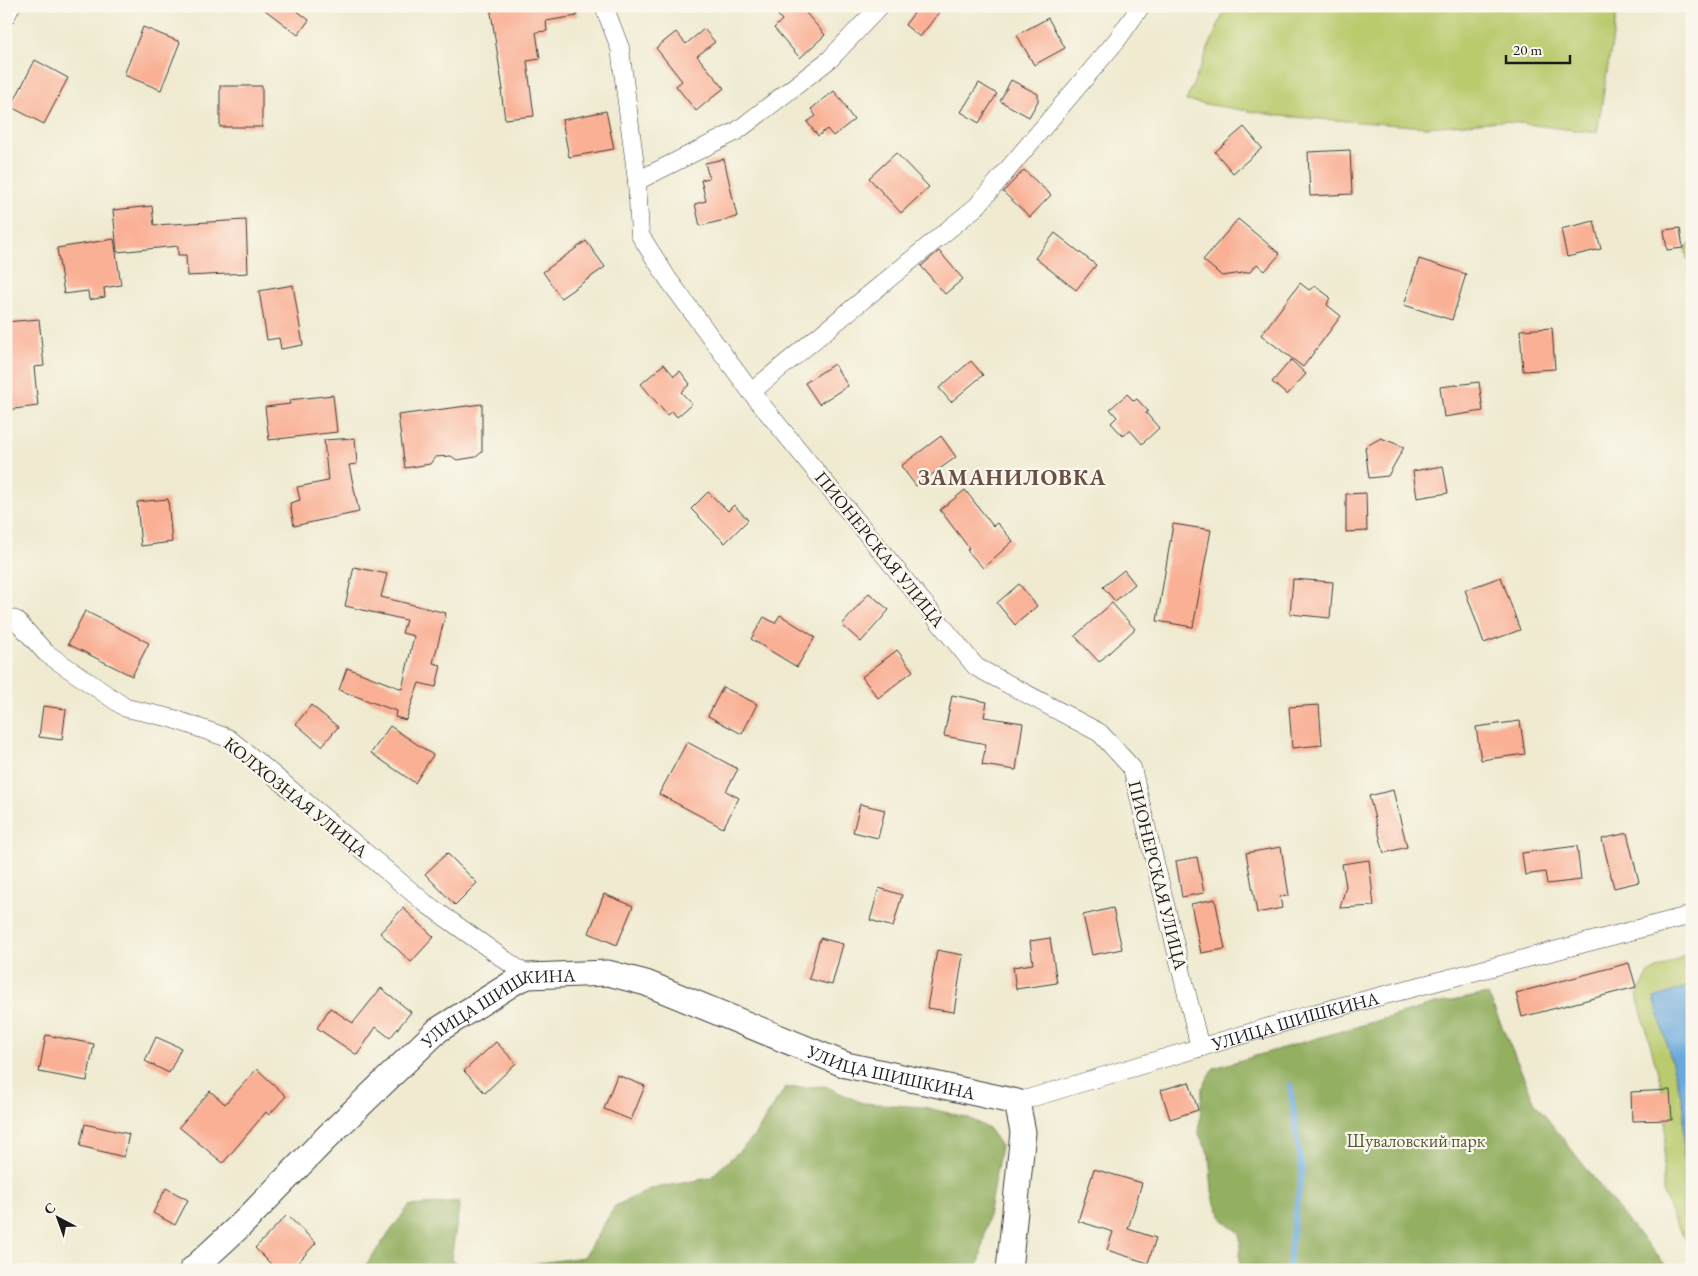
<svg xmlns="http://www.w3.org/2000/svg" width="1698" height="1276" font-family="'EB Garamond',serif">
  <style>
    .green { fill: #bacb6e; stroke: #6b7445 }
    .forest { fill: #93af61; stroke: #58663e }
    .water { fill: #6aa9dc; stroke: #43627c }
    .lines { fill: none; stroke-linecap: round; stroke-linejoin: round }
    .stream { stroke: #6aa9dc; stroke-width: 6 }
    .building { fill: #f9b095 }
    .street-casing { stroke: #3c3b37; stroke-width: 19 }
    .secondary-casing { stroke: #3c3b37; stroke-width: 27 }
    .street { stroke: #fff; stroke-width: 18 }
    .secondary { stroke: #fff; stroke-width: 25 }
    .labels { text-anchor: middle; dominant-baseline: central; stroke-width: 4.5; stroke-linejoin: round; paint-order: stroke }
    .street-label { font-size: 18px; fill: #1c1c1c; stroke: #fbf7ec }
    .park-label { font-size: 18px; fill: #535939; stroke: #fbf7ec }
    .district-label { font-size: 22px; font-weight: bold; letter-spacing: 1px; fill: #695046; stroke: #fbf7ec }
  </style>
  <rect width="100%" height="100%" fill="#fbf7ec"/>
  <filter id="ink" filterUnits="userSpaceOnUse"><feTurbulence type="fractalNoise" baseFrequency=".02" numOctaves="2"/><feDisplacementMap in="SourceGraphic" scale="10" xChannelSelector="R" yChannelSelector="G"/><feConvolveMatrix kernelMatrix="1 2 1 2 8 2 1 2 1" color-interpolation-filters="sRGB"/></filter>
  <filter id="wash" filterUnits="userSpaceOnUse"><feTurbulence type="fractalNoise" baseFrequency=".0096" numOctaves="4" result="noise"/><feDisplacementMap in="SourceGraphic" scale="20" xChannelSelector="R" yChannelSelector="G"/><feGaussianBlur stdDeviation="1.12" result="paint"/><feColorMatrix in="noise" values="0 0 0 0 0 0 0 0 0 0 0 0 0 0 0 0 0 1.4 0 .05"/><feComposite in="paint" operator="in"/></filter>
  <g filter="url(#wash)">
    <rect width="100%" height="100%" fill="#efead0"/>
    <g class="green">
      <path d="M1234,6H1618L1597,133L1503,121L1427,127L1280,116L1186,101L1223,14Z"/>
      <path d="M1692,243V280L1685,248Z"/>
      <path d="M1692,952V1250L1673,1219L1663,1191V1170L1666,1135L1665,1107L1661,1084L1637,995L1649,973Z"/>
    </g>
    <g class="forest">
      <path d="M1488,994L1535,1103L1629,1223L1670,1270H1240V1233L1223,1220L1213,1200L1209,1155L1199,1134L1202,1088L1214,1068L1435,1004Z"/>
      <path d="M825,1086L862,1103L923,1107L969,1118L989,1129L1001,1146L980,1260L975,1270H500L503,1268L584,1257L615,1206L650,1189L710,1178L752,1139L785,1088Z"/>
      <path d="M460,1202L451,1260L471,1270H362L409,1206Z"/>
    </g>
    <path class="water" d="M1692,985V1218L1683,1219L1684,1107L1654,998Z"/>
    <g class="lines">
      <path class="stream" d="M1289,1270L1291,1242L1302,1171L1290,1085"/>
    </g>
    <g id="blocks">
      <g class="building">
        <path d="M260,6H291L309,20L298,35Z"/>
        <path d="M490,6H576L577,16L546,21L547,31L536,32L540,59L527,61L534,116L505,119L501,90H503Z"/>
        <path d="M770,6H800L825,35L800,58L774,28L782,20Z"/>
        <path d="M919,6H944L920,37L905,25Z"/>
        <path d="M1048,18L1065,48L1034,65L1017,35Z"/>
        <path d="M143,27L180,42L161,90L124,75Z"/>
        <path d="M704,29L715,42L697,56L724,88L696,111L676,86L682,81L656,48L676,32L686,44Z"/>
        <path d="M35,60L68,78L44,124L11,107Z"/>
        <path d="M1011,80L1038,94V101L1029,117L1000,101Z"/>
        <path d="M979,83L997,94L979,123L961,112Z"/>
        <rect x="220" y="86" width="42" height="41"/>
        <path d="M834,91L847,108L846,109L854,120L833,136L827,129L818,136L807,122L816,116L811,109Z"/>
        <path d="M606,111L614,149L569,157L562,120Z"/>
        <path d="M1244,127L1262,148L1233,173L1215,152Z"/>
        <path d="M1350,150L1352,194L1310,196L1308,152Z"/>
        <path d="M896,153L929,187L901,213L869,178Z"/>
        <path d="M724,159L737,217L700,226L695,204L706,201L701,180L709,178L705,163Z"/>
        <path d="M1024,170L1051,195L1030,217L1003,192Z"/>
        <path d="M152,206L154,225L246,220L248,273L187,276L186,255H178V246L117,252L113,210Z"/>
        <path d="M1238,219L1280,254L1265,271L1257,264L1250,272L1222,276L1203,260Z"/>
        <path d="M1594,221L1601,249L1567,257L1561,229Z"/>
        <path d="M1680,228L1683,248L1667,250L1664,230Z"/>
        <path d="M1055,233L1096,265L1076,290L1035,258Z"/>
        <path d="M114,239L121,285L104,288L105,297L89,300L88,291L64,294L57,248Z"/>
        <path d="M586,241L605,267L561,298L543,272Z"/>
        <path d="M939,251L963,279L945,294L921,266Z"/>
        <path d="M1419,259L1466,274L1452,320L1404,305Z"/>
        <path d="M1300,283L1309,290L1315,286L1330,297L1327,305L1341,316L1303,367L1261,335Z"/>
        <path d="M293,285L303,345L281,349L279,338L267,340L259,291Z"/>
        <path d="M39,319L44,366L34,367L38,406L6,410V322Z"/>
        <path d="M1552,328L1555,369L1523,371L1520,330Z"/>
        <path d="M1291,360L1306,374L1287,395L1272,382Z"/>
        <path d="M971,361L983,375L951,402L939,388Z"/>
        <path d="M664,364L674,376L680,371L690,384L681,392L692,404L677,417L672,411L667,415L641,384Z"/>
        <path d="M834,364L848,386L819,404L805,383Z"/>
        <path d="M1479,382L1483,411L1444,417L1440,387Z"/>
        <path d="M1127,394L1134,401L1137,399L1148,411L1146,413L1159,428L1142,444L1130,430L1123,436L1111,423L1117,417L1110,409Z"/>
        <path d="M333,395L337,432L269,440L265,407L290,404L289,400Z"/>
        <path d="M482,404V452L476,457L457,460L451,456L435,457L430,464L405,468L398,415Z"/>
        <path d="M941,436L956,457L916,486L901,466Z"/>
        <path d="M355,438L357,464L349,465L359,512L294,526L290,503L300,500L297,487L328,481L324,440Z"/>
        <path d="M1381,438L1404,447L1388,476L1369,478L1365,447Z"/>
        <path d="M1443,466L1448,493L1417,498L1413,471Z"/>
        <path d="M965,490L993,526L997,523L1013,541L983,568L967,550L969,548L940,510Z"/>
        <path d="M708,492L728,511L734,505L748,520L725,543L691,509Z"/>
        <path d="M1366,493L1367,531L1346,532V494Z"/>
        <path d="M168,499L172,542L141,546L137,502Z"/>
        <path d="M1173,524L1211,530L1193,627L1157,621Z"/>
        <path d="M354,567L387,574L381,597L446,613L433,663L441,665L436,687L419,683L406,720L395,717L396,711L339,690L347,668L402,689L414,636L402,633L406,620L345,606Z"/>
        <path d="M1124,570L1135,584L1115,601L1103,587Z"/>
        <path d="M1501,577L1520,630L1484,643L1465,590Z"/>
        <path d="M1293,579L1333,582L1330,618L1290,614Z"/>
        <path d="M1019,584L1037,606L1015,625L997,603Z"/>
        <path d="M869,593L889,610L861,642L842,625Z"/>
        <path d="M1112,603L1135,629L1099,662L1075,636Z"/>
        <path d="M85,611L149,643L132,676L68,644Z"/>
        <path d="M780,615L815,637L797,667L751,639L764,617L775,623Z"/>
        <path d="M897,650L913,671L878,698L862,677Z"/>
        <path d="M723,687L757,704L742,734L708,716Z"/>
        <path d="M952,695L987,702L984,717L1023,723L1016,770L982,765L986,744L944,736Z"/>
        <path d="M311,705L338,727L322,746L296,724Z"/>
        <path d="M1319,705L1322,745L1292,748L1289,707Z"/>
        <path d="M43,706L66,709L62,740L39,737Z"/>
        <path d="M1520,721L1525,754L1481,760L1476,727Z"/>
        <path d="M390,726L433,755L415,783L371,753Z"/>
        <path d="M687,742L738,769L726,791L739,798L723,828L659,794Z"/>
        <path d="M1393,790L1407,847L1384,853L1369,796Z"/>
        <path d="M860,804L885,810L878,838L853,832Z"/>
        <path d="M1627,833L1639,882L1614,888L1602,839Z"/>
        <path d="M1577,846L1581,880L1547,884L1545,872L1525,875L1522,853Z"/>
        <path d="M1281,847L1289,895L1280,896L1282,908L1257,913L1246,853Z"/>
        <path d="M447,853L477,883L455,905L425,874Z"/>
        <path d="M1197,857L1204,893L1182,897L1176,861Z"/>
        <path d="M1369,860L1374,906L1340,908L1346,886L1342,864Z"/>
        <path d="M879,888L902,895L893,927L870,920Z"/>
        <path d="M604,894L633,906L617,945L589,933Z"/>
        <path d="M1215,899L1225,949L1201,953L1191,904Z"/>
        <path d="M403,908L434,937L411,962L380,933Z"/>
        <path d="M1113,908L1122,949L1092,955L1083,915Z"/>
        <path d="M820,938L843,944L832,985L809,979Z"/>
        <path d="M1050,938L1057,983L1016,989L1013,967L1033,964L1030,941Z"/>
        <path d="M937,950L963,955L954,1012L927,1008Z"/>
        <path d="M1629,963L1636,987L1522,1017L1516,993Z"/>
        <path d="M381,988L411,1012L390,1038L376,1027L357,1055L317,1028L330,1008L353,1023Z"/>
        <path d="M46,1035L94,1044L87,1081L39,1072Z"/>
        <path d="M156,1037L181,1048L169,1073L145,1061Z"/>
        <path d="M496,1042L516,1063L485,1093L464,1071Z"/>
        <path d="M257,1069L286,1096L269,1115L266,1112L223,1163L179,1127L210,1091L225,1104Z"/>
        <path d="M617,1075L645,1086L631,1120L604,1109Z"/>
        <path d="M1189,1082L1198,1110L1170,1119L1161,1090Z"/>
        <path d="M1670,1090L1672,1120L1632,1121L1631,1092Z"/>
        <path d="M85,1124L129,1134L124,1157L80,1146Z"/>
        <path d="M1094,1169L1142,1183L1128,1229L1156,1238L1148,1263L1107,1250L1113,1232L1078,1221Z"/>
        <path d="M166,1188L188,1200L175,1225L153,1213Z"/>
        <path d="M287,1215L316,1243L291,1270H277L255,1248Z"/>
      </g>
    </g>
  </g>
  <g filter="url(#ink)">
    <use href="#blocks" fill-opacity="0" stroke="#3c3b37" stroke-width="1"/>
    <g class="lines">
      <defs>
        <g id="street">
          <path d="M604,6L620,48L637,181L640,235L668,279L751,392L976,667L1100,733L1132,768L1200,1048"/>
          <path d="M6,16L11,6"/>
          <path d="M637,181L737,131L830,59L880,6"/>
          <path d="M751,392L977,206L1117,40L1141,6"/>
          <path d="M6,617L16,620L46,653L126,708L171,718L228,738L265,768L425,903L528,976"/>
          <path id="s1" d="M1017,1102L1316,1013L1692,915"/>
        </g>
        <g id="secondary">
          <path id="s2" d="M192,1270L245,1221L326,1138L438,1030L516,981L528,976L608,973L646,983L846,1065L1017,1102L1023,1132L1009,1270"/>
        </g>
      </defs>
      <use href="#street" class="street-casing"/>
      <use href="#secondary" class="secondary-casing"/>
      <use href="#street" class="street"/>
      <use href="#secondary" class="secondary"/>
    </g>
  </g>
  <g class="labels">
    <g class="street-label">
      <text transform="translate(880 549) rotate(51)">ПИОНЕРСКАЯ УЛИЦА</text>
      <text transform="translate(296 797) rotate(39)">КОЛХОЗНАЯ УЛИЦА</text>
      <text transform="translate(1158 875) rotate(76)">ПИОНЕРСКАЯ УЛИЦА</text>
      <text stroke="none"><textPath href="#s2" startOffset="410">УЛИЦА ШИШКИНА</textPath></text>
      <text stroke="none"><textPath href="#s1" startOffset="290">УЛИЦА ШИШКИНА</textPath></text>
      <text stroke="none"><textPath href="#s2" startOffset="830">УЛИЦА ШИШКИНА</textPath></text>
    </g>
    <g class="park-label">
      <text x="1416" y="1140">Шуваловский парк</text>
    </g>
    <g class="district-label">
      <text x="1012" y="477">ЗАМАНИЛОВКА</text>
    </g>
  </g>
  <rect width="1698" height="1276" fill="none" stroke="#fbf7ec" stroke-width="25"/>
  <g transform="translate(58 1218) rotate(319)" stroke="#fbf7ec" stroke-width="4" paint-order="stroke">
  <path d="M0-4L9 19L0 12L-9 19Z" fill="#1c1c1c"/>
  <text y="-8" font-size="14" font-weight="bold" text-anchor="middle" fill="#1c1c1c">С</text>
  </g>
  <path d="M1506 55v8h64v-8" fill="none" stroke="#1c1c1c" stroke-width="2.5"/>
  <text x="1513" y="55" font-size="15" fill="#1c1c1c" stroke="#fbf7ec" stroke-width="4" paint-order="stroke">20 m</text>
</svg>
